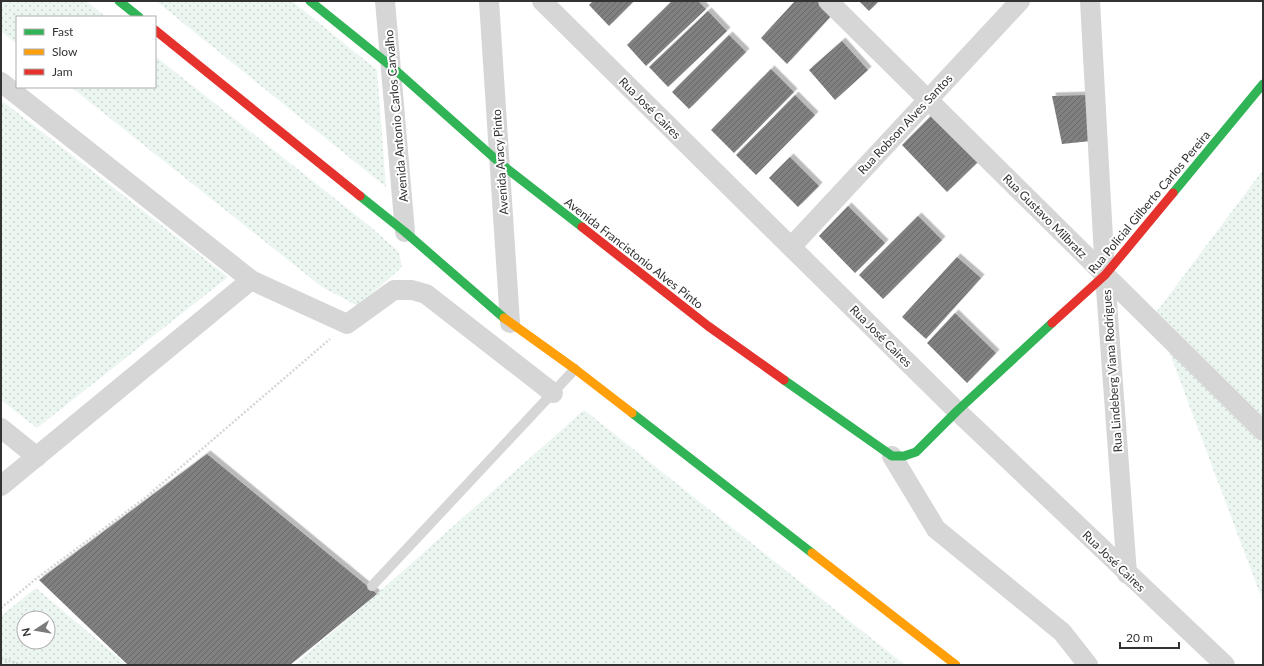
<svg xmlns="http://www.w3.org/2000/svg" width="1264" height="666" font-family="Lato,sans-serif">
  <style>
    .grass { fill: url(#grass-dots); fill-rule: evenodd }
    .building { fill: url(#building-hatch); filter: url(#shadow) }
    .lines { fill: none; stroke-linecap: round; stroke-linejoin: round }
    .path { stroke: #d6d6d6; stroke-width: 2.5; stroke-dasharray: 2 2; stroke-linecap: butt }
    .lane { stroke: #d6d6d6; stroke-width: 10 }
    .street { stroke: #d6d6d6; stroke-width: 20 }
    .fast { stroke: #30b455; stroke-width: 9 }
    .slow { stroke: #ff9f0a; stroke-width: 9 }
    .jam { stroke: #e5322d; stroke-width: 9 }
    .labels { text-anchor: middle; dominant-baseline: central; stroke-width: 4; stroke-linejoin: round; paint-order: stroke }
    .street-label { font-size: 12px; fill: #323232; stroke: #fff }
  </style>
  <defs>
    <pattern id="grass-dots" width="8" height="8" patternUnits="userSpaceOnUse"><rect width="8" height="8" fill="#ecf6f1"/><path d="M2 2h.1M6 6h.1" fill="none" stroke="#cbd3cf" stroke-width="1.8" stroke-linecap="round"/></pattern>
    <pattern id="building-hatch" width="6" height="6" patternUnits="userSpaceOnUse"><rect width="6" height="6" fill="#808080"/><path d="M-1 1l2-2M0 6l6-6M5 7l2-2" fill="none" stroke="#696969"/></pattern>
    <filter id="shadow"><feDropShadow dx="3.5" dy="-3.5" stdDeviation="0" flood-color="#0004"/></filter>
  </defs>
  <rect width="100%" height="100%" fill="#fff"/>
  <g class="grass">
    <path d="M1,1H86L106,17H17V44L1,31Z"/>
    <path d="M156,1H292L377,70L386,187Z"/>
    <path d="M155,56L372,228L399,252L402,267L358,306L322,287L71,87H155Z"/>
    <path d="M1,100L228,277L37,428L1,400Z"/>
    <path d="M1263,170V602L1155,314Z"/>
    <path d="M584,410L905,665H294L377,594Z"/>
    <path d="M36,588L127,665H1V616ZM24,618H48V642H24Z"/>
  </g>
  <g class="building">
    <path d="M593,1H634L609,26L589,5Z"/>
    <path d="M672,1H698L706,9L646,66L627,45Z"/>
    <path d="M795,1H817L832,15L787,64L761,38Z"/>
    <path d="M859,1H879L869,11Z"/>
    <path d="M708,11L727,31L668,87L649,67Z"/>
    <path d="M729,35L746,52L689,109L672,92Z"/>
    <path d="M842,41L868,70L835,100L809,70Z"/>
    <path d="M771,69L794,92L734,153L711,130Z"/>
    <path d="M795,95L815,115L756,175L736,155Z"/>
    <path d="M1088,95L1091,141L1062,144L1052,96Z"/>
    <path d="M933,114L979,161L947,192L902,145Z"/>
    <path d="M790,157L819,186L798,207L769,178Z"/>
    <path d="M848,206L885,243L855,273L819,236Z"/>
    <path d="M918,216L942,240L883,299L859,275Z"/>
    <path d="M957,257L981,278L926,339L902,317Z"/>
    <path d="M955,313L996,353L967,383L927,343Z"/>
    <path d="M207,454L377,594L290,665H128L39,580Z"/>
  </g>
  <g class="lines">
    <g class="path">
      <path d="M1,608L37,578L145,498L330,339"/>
      <path d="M1,658L22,665"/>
    </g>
    <path class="lane" d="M372,586L575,369"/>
    <g class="street">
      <path d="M385,1L405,232"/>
      <path d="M489,1L510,323"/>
      <path d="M542,1L957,411L1225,665"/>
      <path d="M828,1L1263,431"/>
      <path d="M1090,1L1105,275L1127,574"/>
      <path d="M1,82L251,280L347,324L394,290H412L426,294L553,393"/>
      <path d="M791,247L1020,1"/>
      <path d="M1,428L37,457"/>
      <path d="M892,456L936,529L1062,632L1088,665"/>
      <path d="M1,486L251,280"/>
    </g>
    <g class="fast">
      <path d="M119,1L139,17"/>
      <path d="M310,1L392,67L501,164L582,227"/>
      <path d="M1173,193L1263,84"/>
      <path d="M360,196L405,232L504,318"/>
      <path d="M784,380L892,456H904L916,452L957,411L1052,323"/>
      <path d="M632,413L812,553"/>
    </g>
    <g class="slow">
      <path d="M504,318L575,369L632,413"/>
      <path d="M812,553L956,665"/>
    </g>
    <g class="jam">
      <path d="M155,30L360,196"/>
      <path d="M582,227L708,326L784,380"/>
      <path d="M1052,323L1105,275L1173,193"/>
    </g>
  </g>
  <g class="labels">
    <g class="street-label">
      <text transform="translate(650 108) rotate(45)">Rua José Caires</text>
      <text transform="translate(396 116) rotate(-95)">Avenida Antonio Carlos Carvalho</text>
      <text transform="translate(905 124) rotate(-47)">Rua Robson Alves Santos</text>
      <text transform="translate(500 162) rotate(-94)">Avenida Aracy Pinto</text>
      <text transform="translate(1149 202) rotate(-50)">Rua Policial Gilberto Carlos Pereira</text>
      <text transform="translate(1045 216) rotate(45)">Rua Gustavo Milbratz</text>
      <text transform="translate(634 253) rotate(38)">Avenida Francistonio Alves Pinto</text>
      <text transform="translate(881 336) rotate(45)">Rua José Caires</text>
      <text transform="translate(1112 371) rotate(-94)">Rua Lindeberg Viana Rodrigues</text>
      <text transform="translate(1114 561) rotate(44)">Rua José Caires</text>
    </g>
  </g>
  <rect width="1264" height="666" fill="none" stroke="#323232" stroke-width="4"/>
  <rect x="16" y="16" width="140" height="72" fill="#ffffff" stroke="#adadad"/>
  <rect x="24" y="29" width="20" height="6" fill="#30b455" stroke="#adadad"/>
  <text x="52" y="36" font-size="12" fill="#323232">Fast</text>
  <rect x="24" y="49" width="20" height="6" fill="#ff9f0a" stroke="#adadad"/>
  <text x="52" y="56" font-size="12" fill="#323232">Slow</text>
  <rect x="24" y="69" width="20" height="6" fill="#e5322d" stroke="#adadad"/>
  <text x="52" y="76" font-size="12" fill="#323232">Jam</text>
  <g transform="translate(36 630) rotate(258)"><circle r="19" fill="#ffffff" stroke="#adadad"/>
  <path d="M0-3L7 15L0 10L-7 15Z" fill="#7a7a7a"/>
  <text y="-6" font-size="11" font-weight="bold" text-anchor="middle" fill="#323232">N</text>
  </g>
  <path d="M1120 642v6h59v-6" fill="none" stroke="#323232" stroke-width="2"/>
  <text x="1126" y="642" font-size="12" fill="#323232" stroke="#ffffff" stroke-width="3" paint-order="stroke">20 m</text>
</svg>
